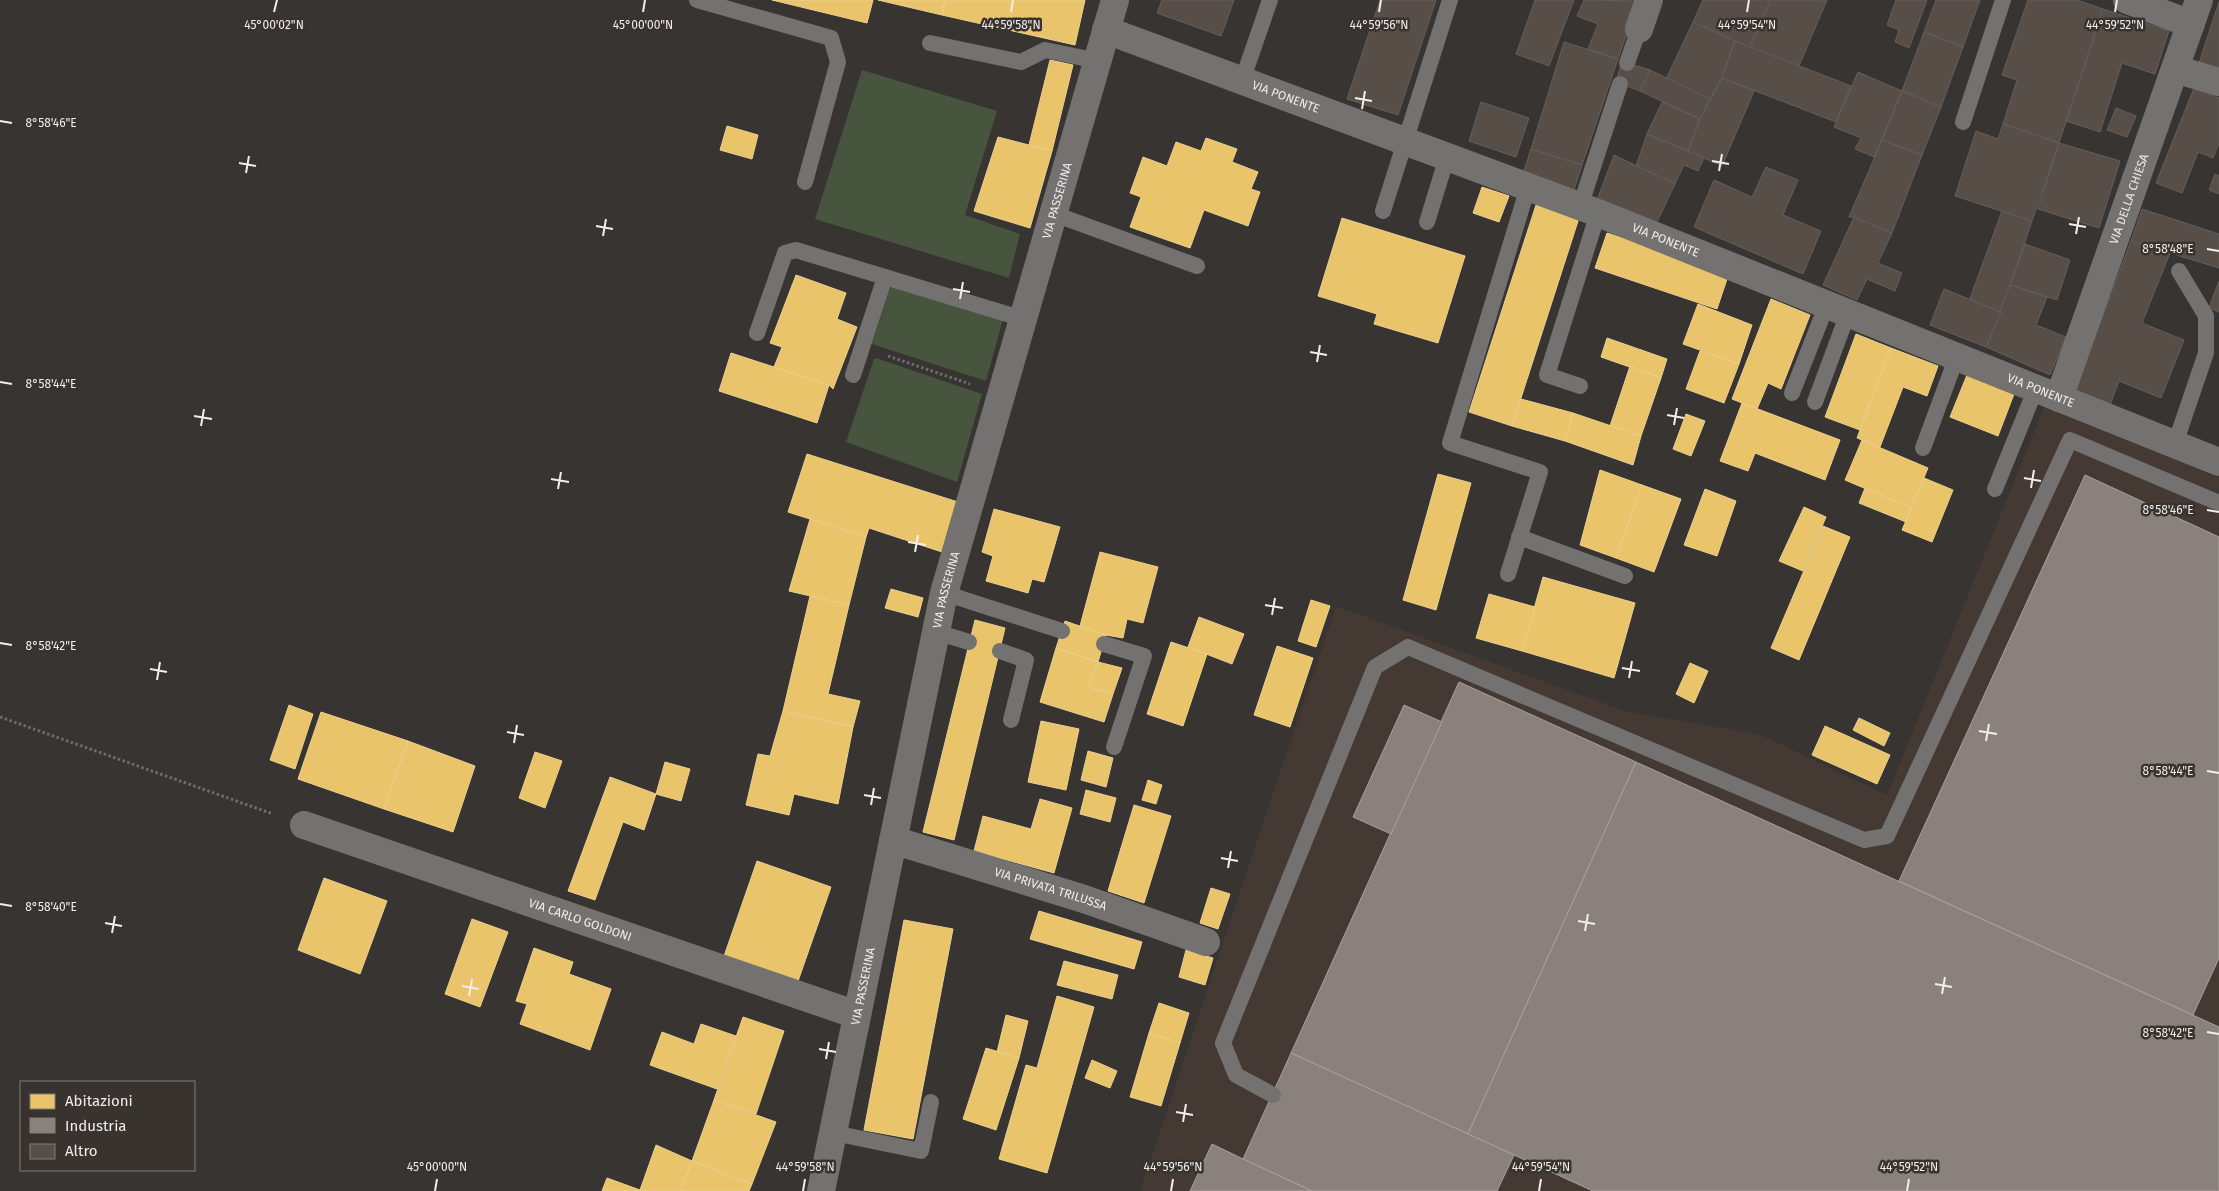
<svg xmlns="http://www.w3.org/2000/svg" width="2219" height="1191" font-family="'Fira Sans',sans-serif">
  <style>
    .built { fill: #443a33 }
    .green { fill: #47553e }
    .homes { fill: #e9c46a; stroke: #ebd091 }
    .industry { fill: #8a817c; stroke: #a9a19d }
    .building { fill: #574e48; stroke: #625f5d }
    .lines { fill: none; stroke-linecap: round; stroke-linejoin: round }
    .path { stroke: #6e6c6b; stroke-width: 3; stroke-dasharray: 2.5 2.5; stroke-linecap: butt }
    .service { stroke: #747270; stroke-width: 16 }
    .minor { stroke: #747270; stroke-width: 28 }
    .ticks { fill: none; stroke: #f0edeb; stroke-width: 2 }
    .labels { text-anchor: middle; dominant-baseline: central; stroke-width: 5; stroke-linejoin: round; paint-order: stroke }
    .street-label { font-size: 12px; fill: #f0edeb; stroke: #393330 }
    .ticks-label { font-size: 12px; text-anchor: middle; fill: #f0edeb; stroke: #393330; stroke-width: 5; stroke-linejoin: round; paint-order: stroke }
  </style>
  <rect width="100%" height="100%" fill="#373432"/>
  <path class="built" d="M2045,405L2219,478V1191H1140L1336,606L1625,711L1761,735L1887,795Z"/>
  <g class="green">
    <path d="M862,70L997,111L965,215L1020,234L1009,278L815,219Z"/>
    <path d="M895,286L1003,319L986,381L872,344L890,288Z"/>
    <path d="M876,358L982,394L957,482L846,442L874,359Z"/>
  </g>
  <g class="homes">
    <path d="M772,0H873L867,23Z"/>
    <path d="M878,0H945L942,15Z"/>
    <path d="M945,0H1085L1075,45L942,15Z"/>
    <path d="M1050,60L1073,65L1052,151L1029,145Z"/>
    <path d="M727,126L758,135L752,159L720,150Z"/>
    <path d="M998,137L1052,151L1030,228L974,211Z"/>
    <path d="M1206,138L1237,149L1232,162L1258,172L1251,189L1260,192L1248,226L1204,210L1190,248L1130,227L1141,197L1130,193L1143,157L1167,166L1176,142L1201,151Z"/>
    <path d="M1482,187L1509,196L1499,222L1473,213Z"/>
    <path d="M1536,205L1579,218L1512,426L1469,412Z"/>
    <path d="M1342,218L1465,256L1438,343L1374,324L1377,314L1318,296Z"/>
    <path d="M1607,233L1729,273L1717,309L1595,268Z"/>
    <path d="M796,275L846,293L837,319L857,327L833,389L829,385L774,367L782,347L770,343Z"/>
    <path d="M1771,299L1810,315L1781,389L1768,383L1757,409L1732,399Z"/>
    <path d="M1698,304L1752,325L1739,364L1683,344Z"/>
    <path d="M1856,334L1891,348L1860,430L1825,417Z"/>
    <path d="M1607,338L1667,359L1661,378L1601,357Z"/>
    <path d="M1891,348L1938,366L1927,396L1903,387L1880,447L1857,438Z"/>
    <path d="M1700,351L1739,364L1724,403L1686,389Z"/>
    <path d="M731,353L829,385L817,423L719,391Z"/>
    <path d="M1630,366L1661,378L1641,436L1610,426Z"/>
    <path d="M1967,375L2014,394L1998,436L1950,417Z"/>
    <path d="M1521,399L1573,413L1565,441L1512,426Z"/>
    <path d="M1742,403L1840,440L1825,480L1755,453L1748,471L1720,461Z"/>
    <path d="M1573,413L1641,436L1633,465L1565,441Z"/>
    <path d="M1686,414L1705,421L1691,456L1673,449Z"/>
    <path d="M1862,440L1928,468L1911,508L1845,480Z"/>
    <path d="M807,454L958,502L942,552L869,528L866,537L788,512Z"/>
    <path d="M1600,470L1642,485L1616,558L1580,545Z"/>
    <path d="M1438,474L1471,483L1436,610L1403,600Z"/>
    <path d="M1924,478L1953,490L1932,542L1902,530Z"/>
    <path d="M1642,485L1681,499L1654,572L1616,558Z"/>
    <path d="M1865,488L1911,508L1906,522L1859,503Z"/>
    <path d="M1705,489L1736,501L1717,556L1684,545Z"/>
    <path d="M1804,507L1826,517L1803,571L1779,561Z"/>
    <path d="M994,509L1060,527L1044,582L1032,579L1028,593L986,581L993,556L982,552Z"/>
    <path d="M810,519L866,537L849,605L789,591Z"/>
    <path d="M1823,526L1850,537L1799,660L1771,648Z"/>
    <path d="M1100,552L1158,567L1143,623L1127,619L1123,638L1106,635L1080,626Z"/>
    <path d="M1543,577L1635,603L1614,678L1522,651Z"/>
    <path d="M891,589L923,598L918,617L885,608Z"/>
    <path d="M1489,594L1535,607L1522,651L1476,638Z"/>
    <path d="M810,596L849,605L828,694L860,701L853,727L783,711Z"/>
    <path d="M1311,600L1330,606L1316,647L1298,641Z"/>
    <path d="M1199,617L1244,634L1232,664L1188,647Z"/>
    <path d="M975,620L1005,628L954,840L923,832Z"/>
    <path d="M1065,621L1106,635L1098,662L1056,648Z"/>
    <path d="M1171,642L1207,654L1183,726L1147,714Z"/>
    <path d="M1277,646L1313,658L1290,727L1254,715Z"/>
    <path d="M1056,648L1098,662L1089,687L1113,694L1104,722L1040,702Z"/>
    <path d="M1098,662L1122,668L1113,694L1089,687Z"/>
    <path d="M1690,663L1708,671L1694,703L1676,694Z"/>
    <path d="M289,705L313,714L295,769L270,760Z"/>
    <path d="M783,711L853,727L838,804L794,794L789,815L746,805L758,754L770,756Z"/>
    <path d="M321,712L408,741L384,809L298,779Z"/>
    <path d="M1859,718L1890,733L1884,746L1853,730Z"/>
    <path d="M1041,721L1079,729L1066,790L1028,782Z"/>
    <path d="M1825,726L1890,755L1877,784L1812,755Z"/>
    <path d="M408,741L475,766L453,832L384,809Z"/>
    <path d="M1088,751L1113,758L1106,787L1081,780Z"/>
    <path d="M535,752L562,761L545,808L519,798Z"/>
    <path d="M665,762L690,769L681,801L656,794Z"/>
    <path d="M610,777L656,794L644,830L623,822L595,900L568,891Z"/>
    <path d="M1148,780L1162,785L1156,804L1142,800Z"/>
    <path d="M1086,790L1116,798L1110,822L1080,814Z"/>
    <path d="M1040,799L1072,808L1054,873L974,851L983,816L1031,829Z"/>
    <path d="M1134,805L1171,816L1144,903L1108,891Z"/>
    <path d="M757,861L831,887L797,984L723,959Z"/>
    <path d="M324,878L387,901L360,974L298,950Z"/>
    <path d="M1211,888L1230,894L1218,929L1200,923Z"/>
    <path d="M1039,911L1142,942L1134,969L1030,939Z"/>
    <path d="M472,919L508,932L480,1007L445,994Z"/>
    <path d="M904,920L953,929L913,1139L864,1130Z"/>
    <path d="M534,948L573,962L569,974L611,989L590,1050L520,1024L527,1004L516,1001Z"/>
    <path d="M1186,950L1213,958L1205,985L1179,977Z"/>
    <path d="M1064,961L1118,975L1112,999L1057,985Z"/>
    <path d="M1057,996L1094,1007L1047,1173L999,1159L1026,1065L1037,1068Z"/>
    <path d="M1159,1003L1189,1013L1180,1043L1149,1033Z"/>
    <path d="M1006,1015L1028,1021L1019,1058L997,1052Z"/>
    <path d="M743,1017L784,1031L756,1114L714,1100Z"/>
    <path d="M701,1024L736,1036L717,1089L650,1065L662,1032L694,1044Z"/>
    <path d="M1149,1033L1180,1043L1161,1106L1130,1097Z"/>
    <path d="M986,1048L1019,1058L996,1130L963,1119Z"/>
    <path d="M1092,1060L1117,1071L1110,1088L1085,1078Z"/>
    <path d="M714,1100L776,1122L752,1184L692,1161Z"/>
    <path d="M656,1145L692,1161L681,1191H602L607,1178L640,1190Z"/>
    <path d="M692,1161L752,1184L749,1191H681Z"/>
  </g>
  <g class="industry">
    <path d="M2085,475L2219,537V958L2193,1015L1899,881Z"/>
    <path d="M1459,682L1636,762L1468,1134L1291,1053Z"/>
    <path d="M1404,705L1442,722L1391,834L1353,817Z"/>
    <path d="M1636,762L2219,1027V1191H1593L1468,1134Z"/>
    <path d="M1291,1053L1514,1155L1497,1191H1312L1243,1159Z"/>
    <path d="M1212,1144L1243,1159L1312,1191H1190Z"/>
  </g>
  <g class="building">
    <path d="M1162,0H1234L1221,36L1157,13Z"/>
    <path d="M1380,0H1436L1398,115L1347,99Z"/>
    <path d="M1535,0H1574L1549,66L1516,54Z"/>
    <path d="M1584,0L1638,1L1618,59L1588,49L1598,24L1577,16Z"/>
    <path d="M1703,0H1771L1749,48L1693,22Z"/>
    <path d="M1771,0H1827L1799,66L1749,48Z"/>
    <path d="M1896,0H1927L1909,48L1895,42L1899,30L1887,25Z"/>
    <path d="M1936,0H1980L1963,47L1924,32Z"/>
    <path d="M2028,0H2077L2103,9L2059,143L2003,124L2017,80L2002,75Z"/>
    <path d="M2219,2V71L2198,66Z"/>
    <path d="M2103,9L2169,31L2155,74L2122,63L2100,132L2066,121Z"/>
    <path d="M1693,22L1735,41L1722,78L1710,99L1666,79Z"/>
    <path d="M1924,32L1963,47L1941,107L1902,91Z"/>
    <path d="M1735,41L1851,86L1836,122L1722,78Z"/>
    <path d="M1564,42L1618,59L1582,165L1531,149Z"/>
    <path d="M1622,61L1650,70L1640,91L1616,82Z"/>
    <path d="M1650,70L1710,99L1700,119L1640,91Z"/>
    <path d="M1858,72L1902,91L1874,157L1855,149L1861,138L1834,127Z"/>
    <path d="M1722,78L1754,91L1722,166L1688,151L1700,119Z"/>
    <path d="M2194,88L2219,98V143L2213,158L2198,152L2182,193L2156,183Z"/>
    <path d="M1902,91L1941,107L1922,155L1882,140Z"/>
    <path d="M1481,102L1529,118L1516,157L1469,141Z"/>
    <path d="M1662,102L1700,119L1688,151L1647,134Z"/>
    <path d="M2116,108L2136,116L2127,137L2107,130Z"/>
    <path d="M2003,124L2059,143L2032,221L1955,196L1976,131L1998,139Z"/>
    <path d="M1647,134L1704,158L1698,171L1684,165L1675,184L1636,166Z"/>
    <path d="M1882,140L1922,155L1892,233L1854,217H1849Z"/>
    <path d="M2059,143L2120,161L2099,228L2038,209Z"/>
    <path d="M1531,149L1582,165L1573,193L1522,177Z"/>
    <path d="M1614,155L1675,184L1656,224L1597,200Z"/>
    <path d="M1766,167L1798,180L1783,215L1821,231L1803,274L1694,227L1714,180L1752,197Z"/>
    <path d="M2215,174L2219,176V194L2209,190Z"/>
    <path d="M2142,209L2219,234V268L2131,241Z"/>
    <path d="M2002,211L2032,221L2001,312L1969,301Z"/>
    <path d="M1854,217L1892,233L1878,263L1902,273L1895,291L1867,279L1857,300L1823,285Z"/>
    <path d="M2131,241L2170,253L2142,323L2184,340L2161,398L2119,381L2110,405L2075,390Z"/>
    <path d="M2025,244L2070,260L2057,300L2010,285Z"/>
    <path d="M2219,281V312L2209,308Z"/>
    <path d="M2010,285L2047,297L2036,325L2066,337L2050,375L1986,347Z"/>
    <path d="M1944,289L2001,312L1986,347L1930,325Z"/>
  </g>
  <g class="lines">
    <g class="path">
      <path d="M888,356L970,384"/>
      <path d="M0,717L273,814"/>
    </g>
    <g class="service">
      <path d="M697,0L831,38L838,62L805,182"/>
      <path d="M930,43L1021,62L1045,50L1098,61"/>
      <path d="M1627,63L1639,29"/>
      <path d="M1242,81L1270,0"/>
      <path d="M1963,122L2003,0"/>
      <path d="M1580,207L1620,84"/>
      <path d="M1383,211L1450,0"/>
      <path d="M1054,214L1197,266"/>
      <path d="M1427,222L1447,157"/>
      <path d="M757,333L785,253L796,250L1023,319"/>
      <path d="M853,375L885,277"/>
      <path d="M1580,386L1547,375L1598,213"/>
      <path d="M1792,393L1827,304"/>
      <path d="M1815,402L1848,313"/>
      <path d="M2175,444L2206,353V316L2179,271"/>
      <path d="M1923,448L1957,356"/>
      <path d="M1995,489L2036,388"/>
      <path d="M1519,537L1625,576"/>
      <path d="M1508,574L1540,472L1450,443L1528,187"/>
      <path d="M944,593L1062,631"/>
      <path d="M936,632L969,642"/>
      <path d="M1104,644L1144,656L1114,747"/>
      <path d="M1000,651L1026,660L1011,720"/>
      <path d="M1273,1095L1236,1075L1223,1043L1375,667L1408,647L1864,840L1887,836L2070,440L2219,503"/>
      <path d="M834,1133L921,1151L931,1102"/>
    </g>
    <g class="minor">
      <path d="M2127,0L2191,24"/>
      <path d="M1639,29L1649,0"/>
      <path id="s1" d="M1106,30L1598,213L2219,462"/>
      <path d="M2175,69L2219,82"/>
      <path id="s2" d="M2059,398L2199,0"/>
      <path id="s3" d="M304,825L857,1015"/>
      <path id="s4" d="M893,840L1084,899L1206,942"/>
      <path id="s5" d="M821,1191L944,593L1115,0"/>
    </g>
  </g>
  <path class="ticks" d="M274,12L277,0M643,12L645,0M1011,12L1013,0M1379,12L1381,0M1747,12L1749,0M2115,12L2117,0M1355,98L1372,101M1362,109L1365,91M0,121L12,123M1712,161L1729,164M239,163L256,166M1719,171L1722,154M246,173L249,156M2069,224L2086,227M596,226L613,229M2076,234L2079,217M603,236L606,219M2207,249L2219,251M953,289L970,292M960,299L963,282M1310,352L1327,355M1317,362L1320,345M0,382L12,384M1667,415L1684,418M194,416L212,419M1674,425L1677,408M201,426L204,409M2024,478L2041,481M551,479L569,482M2031,488L2034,470M558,489L561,472M2207,510L2219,512M908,542L926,545M915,552L918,535M1265,605L1283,608M1272,615L1275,598M0,643L12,645M1622,668L1640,671M150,669L167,672M1629,678L1632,661M157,680L160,662M1979,731L1997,734M507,732L524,735M1986,741L1989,724M514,743L517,725M2207,771L2219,773M864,795L881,798M871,805L874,788M1221,858L1238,861M1228,868L1231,851M0,904L12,906M1578,921L1595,924M105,923L122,926M1585,931L1588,914M112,933L115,916M1935,984L1952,987M462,986L479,989M1942,994L1945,977M469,996L472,979M2207,1032L2219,1034M819,1049L836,1052M826,1059L829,1042M1176,1112L1193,1115M1183,1122L1186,1104M435,1191L437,1179M803,1191L805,1179M1171,1191L1173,1179M1539,1191L1541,1179M1907,1191L1909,1179"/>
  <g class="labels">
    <g class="street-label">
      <text stroke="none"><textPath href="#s1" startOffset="192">VIA PONENTE</textPath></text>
      <text stroke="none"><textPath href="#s2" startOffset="211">VIA DELLA CHIESA</textPath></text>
      <text stroke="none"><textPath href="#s5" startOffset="1019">VIA PASSERINA</textPath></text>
      <text stroke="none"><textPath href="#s1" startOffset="598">VIA PONENTE</textPath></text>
      <text stroke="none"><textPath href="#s1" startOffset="1002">VIA PONENTE</textPath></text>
      <text stroke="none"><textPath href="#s5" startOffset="614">VIA PASSERINA</textPath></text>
      <text stroke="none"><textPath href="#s4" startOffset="165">VIA PRIVATA TRILUSSA</textPath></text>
      <text stroke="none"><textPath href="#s3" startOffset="292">VIA CARLO GOLDONI</textPath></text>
      <text stroke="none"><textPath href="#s5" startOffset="209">VIA PASSERINA</textPath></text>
    </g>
  </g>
  <g class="ticks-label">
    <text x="274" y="29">45°00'02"N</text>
    <text x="643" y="29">45°00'00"N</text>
    <text x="1011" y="29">44°59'58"N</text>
    <text x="1379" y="29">44°59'56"N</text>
    <text x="1747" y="29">44°59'54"N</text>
    <text x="2115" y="29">44°59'52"N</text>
    <text x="51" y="127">8°58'46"E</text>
    <text x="2168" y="253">8°58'48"E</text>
    <text x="51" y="388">8°58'44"E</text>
    <text x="2168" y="514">8°58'46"E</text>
    <text x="51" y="650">8°58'42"E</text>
    <text x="2168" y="775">8°58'44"E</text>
    <text x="51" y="911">8°58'40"E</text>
    <text x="2168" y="1037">8°58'42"E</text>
    <text x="437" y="1171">45°00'00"N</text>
    <text x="805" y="1171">44°59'58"N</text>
    <text x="1173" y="1171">44°59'56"N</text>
    <text x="1541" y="1171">44°59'54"N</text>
    <text x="1909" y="1171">44°59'52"N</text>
  </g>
  <rect x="20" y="1081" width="175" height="90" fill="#393330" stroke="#827d7b"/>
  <rect x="30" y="1094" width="25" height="15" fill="#e9c46a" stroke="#827d7b"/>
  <text x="65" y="1106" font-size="15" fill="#f0edeb">Abitazioni</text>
  <rect x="30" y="1118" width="25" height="15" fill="#8a817c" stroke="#827d7b"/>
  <text x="65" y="1131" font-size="15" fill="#f0edeb">Industria</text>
  <rect x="30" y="1144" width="25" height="15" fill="#574e48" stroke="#827d7b"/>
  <text x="65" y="1156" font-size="15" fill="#f0edeb">Altro</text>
</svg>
